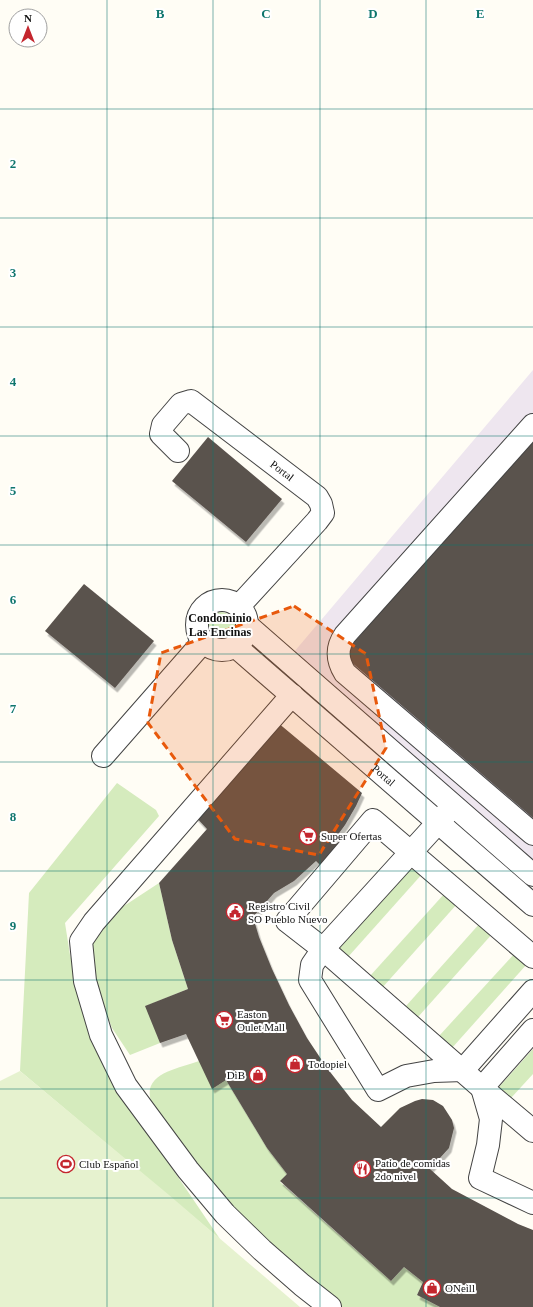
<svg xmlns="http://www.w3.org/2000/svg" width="533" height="1307" font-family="'Times New Roman',serif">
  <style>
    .industrial { fill: #eee6ef }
    .green { fill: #d5ebbd }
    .pitch { fill: #e6f2cf }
    .building { fill: #5a524d; filter: url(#shadow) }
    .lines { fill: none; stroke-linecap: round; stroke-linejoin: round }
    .minor-casing { stroke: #444; stroke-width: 24 }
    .minor { stroke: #fff; stroke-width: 22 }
    .marked { fill: #e8590c; fill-opacity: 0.2; stroke: #e8590c; stroke-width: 3; stroke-dasharray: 8 5; stroke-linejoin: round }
    .grid { fill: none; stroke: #0f766e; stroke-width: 1; stroke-opacity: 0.55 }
    .labels { text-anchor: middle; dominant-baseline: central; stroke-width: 4; stroke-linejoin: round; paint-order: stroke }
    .street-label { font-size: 11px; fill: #111; stroke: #fff }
    .poi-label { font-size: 11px; fill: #111; stroke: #fff; text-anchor: start }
    .neighbourhood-label { font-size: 12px; font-weight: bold; fill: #111; stroke: #fff }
    .grid-label { font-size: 13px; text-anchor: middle; font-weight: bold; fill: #0f766e; stroke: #fff; stroke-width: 4; stroke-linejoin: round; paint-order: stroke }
  </style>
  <defs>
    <filter id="shadow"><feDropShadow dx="2.5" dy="4.5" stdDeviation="0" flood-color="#0004"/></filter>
  </defs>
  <rect width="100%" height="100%" fill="#fffdf5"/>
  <path class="industrial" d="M533,370V874L294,652Z"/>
  <g class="green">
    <circle cx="220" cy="628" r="16"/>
    <path d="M117,783L156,810L159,816L65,923L70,955L88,1015L144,1127L220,1239L20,1071L29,893Z"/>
    <path d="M411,862L423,873L348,957L336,946Z"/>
    <path d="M159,883L172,940L188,989L146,1006L160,1043L130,1055L112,1028L98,990L93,960V932L112,912L127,904Z"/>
    <path d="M445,893L457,904L382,988L370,976Z"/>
    <path d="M481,922L493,933L418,1017L406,1006Z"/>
    <path d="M515,953L527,964L452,1048L439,1036Z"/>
    <path d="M533,1049V1074L511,1098L499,1087Z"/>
    <path d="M199,1061L226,1080L267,1148L287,1174L280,1182L391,1281L404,1267L423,1282L417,1295L440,1307H341L317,1288L267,1245L207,1180L153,1106C138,1074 177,1069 199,1061Z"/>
  </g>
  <path class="pitch" d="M20,1071L169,1195L300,1307H0V1081Z"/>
  <g class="building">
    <path d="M208,437L282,499L246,542L172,481Z"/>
    <path d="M533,437V818L343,655Z"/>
    <path d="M84,584L154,641L115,688L45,631Z"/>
    <path d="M277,722L362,793L356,806L345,825L334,840L340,845L320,865L316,861L294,881L274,893L253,917L259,937L272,969L289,1005L307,1038L327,1068L352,1100L381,1127L400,1108L415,1101L422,1099L433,1100L443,1106L452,1120L454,1128L449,1148L430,1169L452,1189L518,1224L533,1230V1307H440L417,1295L423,1282L404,1267L391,1281L280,1181L287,1174L267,1148L226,1080L212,1089L186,1034L160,1043L145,1006L188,989L172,940L159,883L207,829L194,815Z"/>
  </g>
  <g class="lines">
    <defs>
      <g id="minor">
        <path d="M533,425L345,635C336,648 337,660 345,673L533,834"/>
        <path id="s1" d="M178,451L161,434L163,425L181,404L191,401L317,497L321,504L323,513L317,521L239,606"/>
        <circle cx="222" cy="625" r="25"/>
        <path d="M247,625L533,875"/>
        <path id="s2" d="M235,646L533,905"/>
        <path d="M292,695L94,922L81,941L85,981L101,1035L126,1086L188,1170L225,1214L262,1250L302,1285L330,1307"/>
        <path d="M103,756L203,642"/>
        <path d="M453,806L323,949L312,965L310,980L378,1090L406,1076L434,1071L463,1070L533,991"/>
        <path d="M533,957L373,820L287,921L323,949L482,1088L533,1131"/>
        <path d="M533,1030L482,1088L491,1119L488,1145L480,1178L533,1203"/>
      </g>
    </defs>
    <use href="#minor" class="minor-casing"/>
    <use href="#minor" class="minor"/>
  </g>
  <path class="marked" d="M294,606L366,654L386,748L319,855L235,839L148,723L161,653Z"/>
  <path class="grid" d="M107,0V1307M213,0V1307M320,0V1307M426,0V1307M0,109H533M0,218H533M0,327H533M0,436H533M0,545H533M0,654H533M0,762H533M0,871H533M0,980H533M0,1089H533M0,1198H533"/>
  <defs>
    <symbol id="supermarket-ring" viewBox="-11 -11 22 22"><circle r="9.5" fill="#fff" stroke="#c4262e" stroke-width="1.5"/><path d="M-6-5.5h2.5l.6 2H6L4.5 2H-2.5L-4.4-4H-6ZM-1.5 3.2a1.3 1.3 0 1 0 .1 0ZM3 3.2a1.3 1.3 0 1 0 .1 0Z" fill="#c4262e"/></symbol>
    <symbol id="civic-ring" viewBox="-11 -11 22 22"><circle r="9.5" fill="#fff" stroke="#c4262e" stroke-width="1.5"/><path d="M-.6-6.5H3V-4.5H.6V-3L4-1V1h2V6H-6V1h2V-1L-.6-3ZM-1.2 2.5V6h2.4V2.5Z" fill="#c4262e"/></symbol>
    <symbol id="shop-ring" viewBox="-11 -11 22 22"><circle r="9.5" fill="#fff" stroke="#c4262e" stroke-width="1.5"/><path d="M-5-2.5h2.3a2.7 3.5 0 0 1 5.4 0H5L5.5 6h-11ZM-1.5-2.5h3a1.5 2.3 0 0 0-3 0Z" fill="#c4262e"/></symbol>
    <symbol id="stadium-ring" viewBox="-11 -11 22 22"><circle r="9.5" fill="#fff" stroke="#c4262e" stroke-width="1.5"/><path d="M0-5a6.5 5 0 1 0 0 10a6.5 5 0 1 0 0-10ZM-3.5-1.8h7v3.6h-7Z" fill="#c4262e"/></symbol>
    <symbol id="restaurant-ring" viewBox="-11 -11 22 22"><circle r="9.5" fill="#fff" stroke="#c4262e" stroke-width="1.5"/><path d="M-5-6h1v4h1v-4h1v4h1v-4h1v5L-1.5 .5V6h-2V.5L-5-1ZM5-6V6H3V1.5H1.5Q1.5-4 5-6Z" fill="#c4262e"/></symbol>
  </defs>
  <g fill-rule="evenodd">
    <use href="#supermarket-ring" x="298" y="826" width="20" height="20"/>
    <use href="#civic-ring" x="225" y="902" width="20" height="20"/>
    <use href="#supermarket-ring" x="214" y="1010" width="20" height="20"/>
    <use href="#shop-ring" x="285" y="1054" width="20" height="20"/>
    <use href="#shop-ring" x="248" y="1065" width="20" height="20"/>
    <use href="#stadium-ring" x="56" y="1154" width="20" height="20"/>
    <use href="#restaurant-ring" x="352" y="1159" width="20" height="20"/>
    <use href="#shop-ring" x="422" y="1278" width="20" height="20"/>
  </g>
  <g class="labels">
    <g class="street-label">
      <text stroke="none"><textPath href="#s1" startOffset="186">Portal</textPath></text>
      <text stroke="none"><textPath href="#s2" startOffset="197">Portal</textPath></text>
    </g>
    <g class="poi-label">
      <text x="321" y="836">Super Ofertas</text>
      <text x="248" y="906">Registro Civil<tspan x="248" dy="13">SO Pueblo Nuevo</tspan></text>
      <text x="237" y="1014">Easton<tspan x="237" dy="13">Oulet Mall</tspan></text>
      <text x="308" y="1064">Todopiel</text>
      <text x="245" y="1075" text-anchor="end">DiB</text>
      <text x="375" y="1163">Patio de comidas<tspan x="375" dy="13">2do nivel</tspan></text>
      <text x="79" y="1164">Club Español</text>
      <text x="445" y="1288">ONeill</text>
    </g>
    <g class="neighbourhood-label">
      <text x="220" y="618">Condominio<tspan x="220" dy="14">Las Encinas</tspan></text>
    </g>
  </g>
  <g class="grid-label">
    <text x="160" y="18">B</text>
    <text x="266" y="18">C</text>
    <text x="373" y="18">D</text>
    <text x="480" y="18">E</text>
    <text x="13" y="168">2</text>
    <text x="13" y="277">3</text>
    <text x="13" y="386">4</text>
    <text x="13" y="495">5</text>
    <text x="13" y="604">6</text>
    <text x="13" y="713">7</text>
    <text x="13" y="821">8</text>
    <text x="13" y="930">9</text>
  </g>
  <g transform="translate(28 28)"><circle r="19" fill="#ffffff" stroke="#a0a0a0"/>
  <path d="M0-3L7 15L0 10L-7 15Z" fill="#c4262e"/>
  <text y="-6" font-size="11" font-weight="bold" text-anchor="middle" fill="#111111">N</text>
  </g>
</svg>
